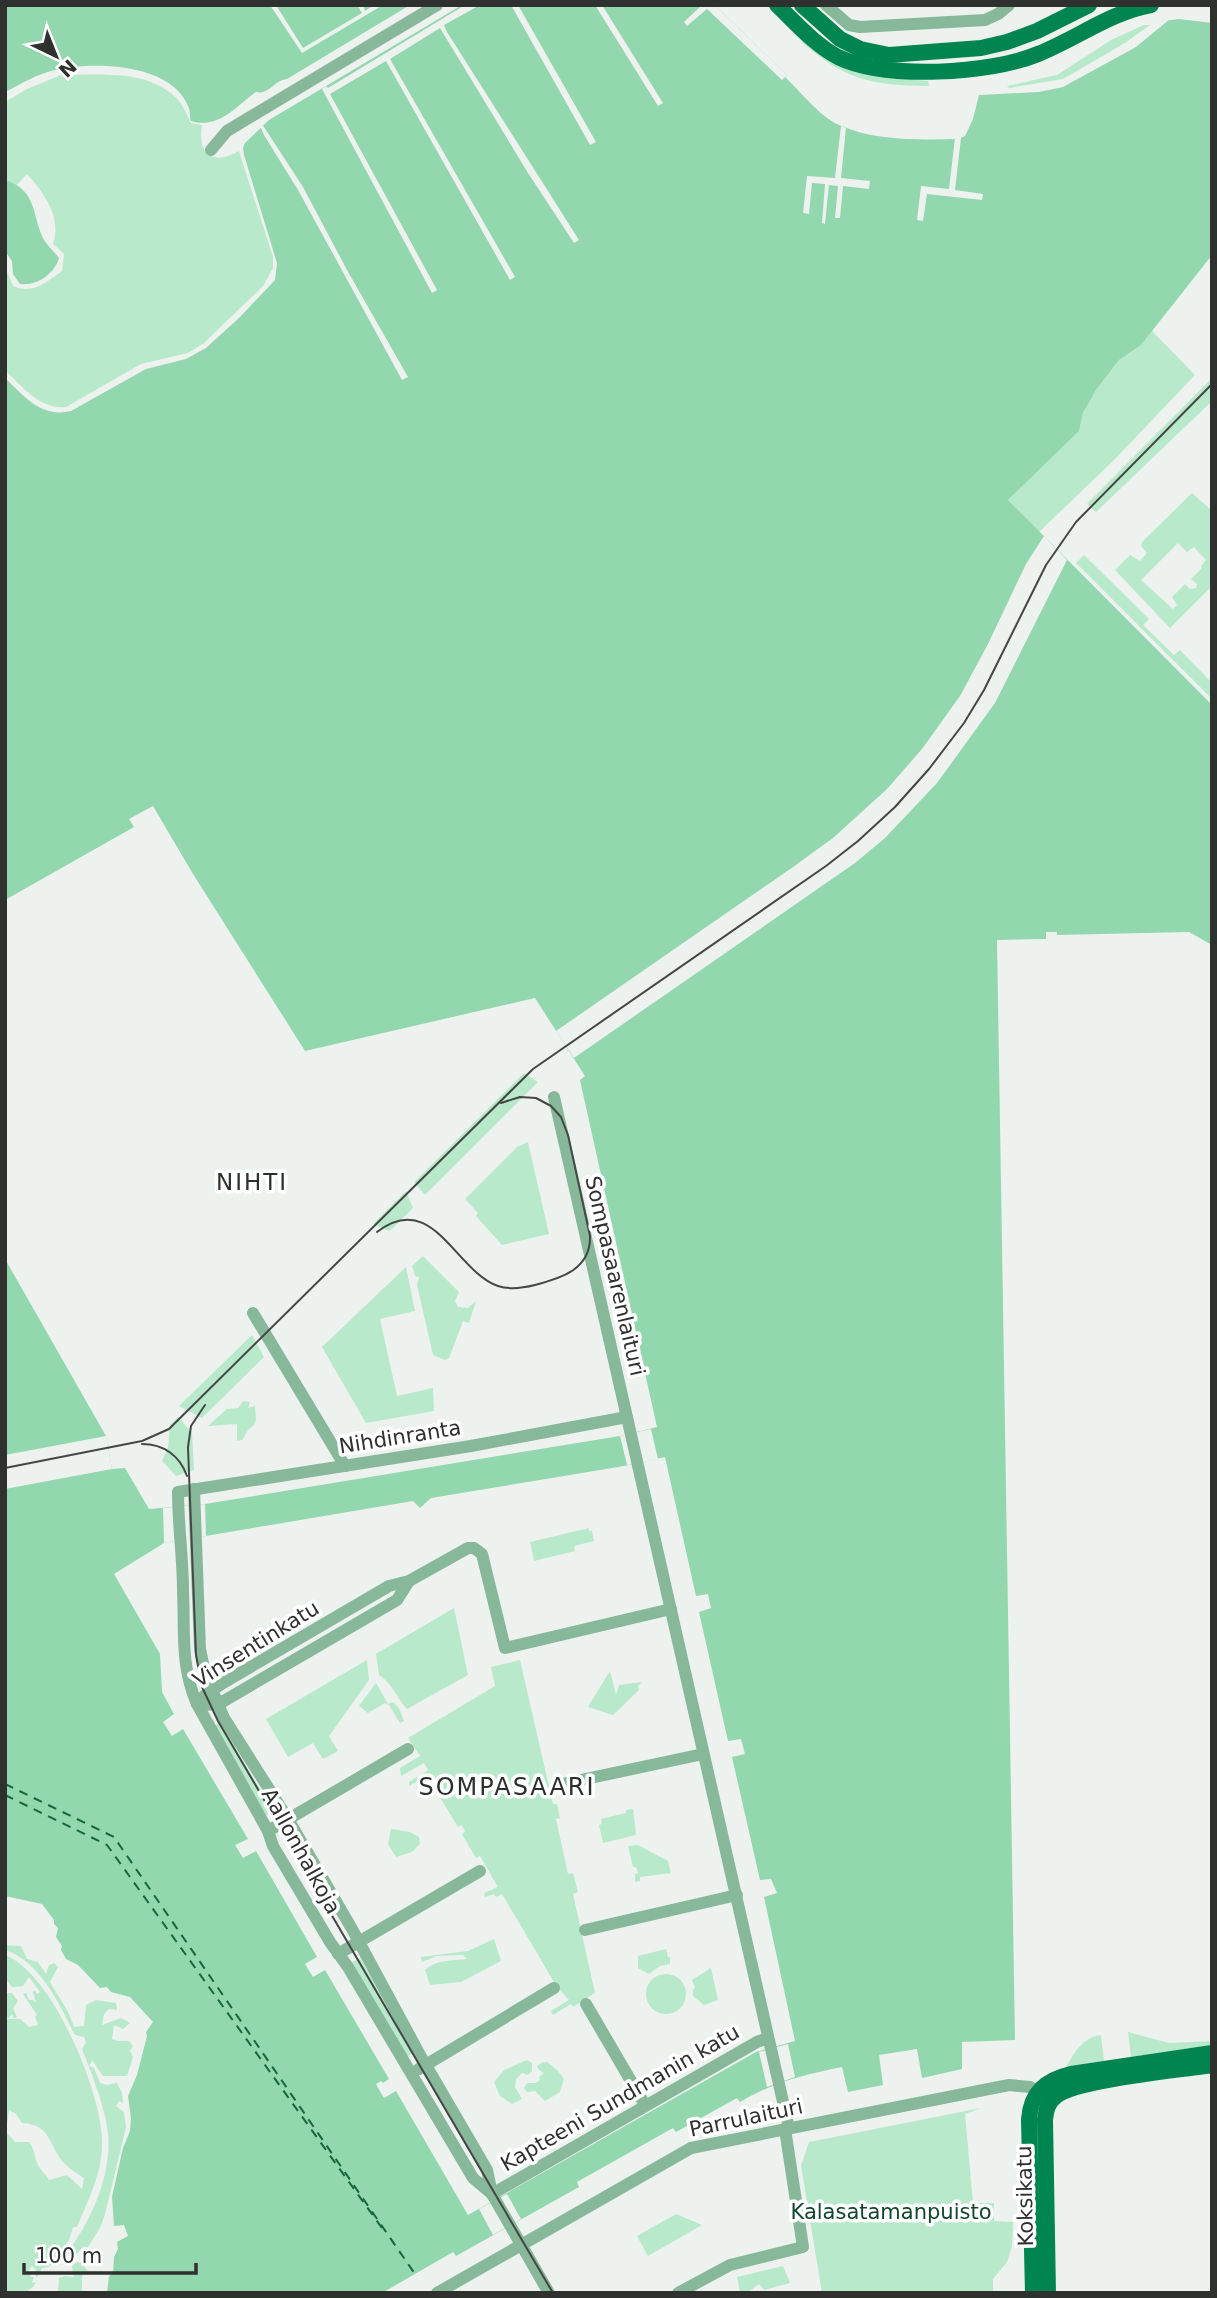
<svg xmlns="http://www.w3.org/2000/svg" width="1217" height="2298" font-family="'DejaVu Sans',sans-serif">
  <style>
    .green { fill: #b8e9ca; fill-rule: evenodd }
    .water { fill: #92d7ad; fill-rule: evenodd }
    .pier { fill: #edf2ef }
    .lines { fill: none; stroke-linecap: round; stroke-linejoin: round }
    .ferry { stroke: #186640; stroke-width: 2; stroke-dasharray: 9 7; stroke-linecap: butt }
    .minor { stroke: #87b899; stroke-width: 12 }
    .major { stroke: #018550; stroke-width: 16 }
    .tram { stroke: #444745; stroke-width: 2 }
    .labels { text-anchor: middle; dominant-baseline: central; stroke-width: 7; stroke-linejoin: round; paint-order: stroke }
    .street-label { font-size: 21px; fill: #2f312f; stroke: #fff }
    .park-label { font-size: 21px; fill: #12472c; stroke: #fff }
    .neighbourhood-label { font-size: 23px; letter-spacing: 2px; fill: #2c302d; stroke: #fff }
    .quarter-label { font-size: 24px; letter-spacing: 2px; fill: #2c302d; stroke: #fff }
  </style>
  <rect width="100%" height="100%" fill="#edf2ef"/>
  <g class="green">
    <path d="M1144,25H1150L1125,43L1063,79L1009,88L1007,86L1057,75L1111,40Z"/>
    <path d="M807,39C846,78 877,77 928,81L929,86C872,85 846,81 802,42Z"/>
    <path d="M61,75C97,75 144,69 173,95C182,102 186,113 191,123L202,125C197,155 213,166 239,151L273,257V268L263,286L204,343L188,353L141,364L66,407C40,410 22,386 5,370V267L13,286C33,295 46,282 62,271L64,254L53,244C62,217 44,193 27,174L15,187L5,184V102L27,89Z"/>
    <path d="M1152,331L1195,375L1114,460L1039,532L1008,500L1079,431L1083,413L1096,390L1119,360L1141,345Z"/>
    <path d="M1212,378V401L1096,512L1087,504Z"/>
    <path d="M1192,493L1212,511V586L1170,628L1115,570L1130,555L1140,561L1147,553L1141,546L1142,542ZM1178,543L1187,552L1194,547L1206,560L1201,566L1202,568L1191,579L1197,584L1196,588L1190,589L1185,584L1172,597L1177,605L1173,609L1141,580Z"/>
    <path d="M1084,555L1149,619L1143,625L1174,655L1180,650L1212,683V699L1076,563Z"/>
    <path d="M524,1073L538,1082L425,1195L414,1182Z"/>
    <path d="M528,1142L549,1234L502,1245L476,1216L478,1213L465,1199L517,1147Z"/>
    <path d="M406,1191L413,1208L393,1228L389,1231L373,1224Z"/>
    <path d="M423,1256L459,1292L455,1301L458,1307L468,1308L476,1301L469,1323L463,1321L449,1358L445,1360L433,1355L417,1285L419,1277L415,1276L412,1266Z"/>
    <path d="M406,1267L415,1311L380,1319L397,1396L433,1388L434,1411L366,1423L322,1347Z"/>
    <path d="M252,1335L264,1357L202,1418L179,1406Z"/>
    <path d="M243,1401L250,1402L248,1408L255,1406L256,1420L253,1426L248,1430L242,1440L237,1441V1424L208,1426L227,1409L238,1408Z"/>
    <path d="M178,1417L192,1433L194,1470L176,1476L162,1461L168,1448L170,1425Z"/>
    <path d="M589,1528V1531H592L594,1541L574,1546L575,1551L534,1561L530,1542Z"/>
    <path d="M454,1608L468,1675L407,1709C397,1698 392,1683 379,1675L376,1654Z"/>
    <path d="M367,1660L369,1680L329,1736L338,1751L323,1759L313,1743L288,1757L266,1719Z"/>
    <path d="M520,1660L553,1804H557L560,1818L556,1819L568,1874L573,1873L578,1892L573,1894L595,1993L573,2007L571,2004L553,2015L551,2011L569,2000L557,1987L502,1894L496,1897L494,1894L485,1897L484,1893L498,1887L480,1856L476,1858L462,1834L465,1831L462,1825L458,1827L427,1776L409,1786V1782L428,1770L424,1763L401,1776L400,1768L420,1756L408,1738L495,1686L491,1667Z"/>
    <path d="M610,1671L616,1695L619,1685L642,1682L638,1686L639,1690L613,1715L588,1707Z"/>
    <path d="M376,1683L388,1704L393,1702L399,1708L404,1721L400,1723L389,1705L385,1703L368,1713L359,1706Z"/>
    <path d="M220,1722L273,1811L265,1816L213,1727Z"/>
    <path d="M633,1809L636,1835L603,1843L599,1825L602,1824L601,1819L626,1813V1810Z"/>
    <path d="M391,1829L410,1832L419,1837L420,1844L412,1852L396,1857L388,1844Z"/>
    <path d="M638,1845L668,1861L671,1873L640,1877V1881L635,1882V1874L638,1873L636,1867H633L628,1846Z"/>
    <path d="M494,1939L501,1961L461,1982L430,1985L425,1970C438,1959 451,1961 467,1959L463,1955L437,1956L422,1962L421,1957L468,1951Z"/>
    <path d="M5,1945L21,1946L27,1959L38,1962L46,1974L49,1965L54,1963L58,1967L50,1982C59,1998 69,2010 74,2027L84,2026L86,2005L96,2000L116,2003L117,2010L109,2009L104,2014L102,2025L121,2018L130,2023L123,2029L114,2025L112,2039L118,2041H129L133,2046L130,2051L133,2057L127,2076H103L92,2060L89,2066L94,2068L100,2083L107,2085L117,2083L122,2093L123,2103L119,2101L116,2106L124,2112L126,2127L105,2214L101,2226L88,2247H83L76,2255L72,2256L67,2253C94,2217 116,2166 106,2121C101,2097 91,2072 82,2049L86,2042L84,2037L75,2035C59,2004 41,1962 5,1950Z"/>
    <path d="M666,1949L668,1957H670V1964L660,1966L649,1974L638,1968V1956Z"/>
    <path d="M5,1955C53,1973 104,2097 102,2145C102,2173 88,2201 77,2227H73L69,2240L49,2267L42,2268L37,2278L35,2274L36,2270L32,2266L28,2272L31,2277H34L32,2282L36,2283C28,2295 18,2293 5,2292V2019H14L12,2014L8,2019L7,2017L5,1993H12L18,2001L13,2008L17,2017L14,2019H20L29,2027L38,2025L35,2017L37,2015L23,1994L26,1993L29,2000H33L36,2003L33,1992L35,1990L37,1994L40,1992L29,1977L23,1986L12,1987L5,1978ZM9,2110L16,2114L22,2123C53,2125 48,2147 65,2164C71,2170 78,2174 84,2178L82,2189L67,2175L49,2180C46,2174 41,2171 38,2165C34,2157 35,2149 29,2142H15L6,2132Z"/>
    <path d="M360,1958L415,2052L405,2058L352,1962Z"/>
    <path d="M711,1968L718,2000L704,2005L693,1996V1990L695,1987L692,1980Z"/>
    <circle cx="666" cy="1994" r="20"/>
    <path d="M1128,2032L1169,2043L1212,2041V2045L1131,2057Z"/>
    <path d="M1101,2035L1104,2061L1066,2067C1075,2052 1082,2038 1101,2035Z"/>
    <path d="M527,2060L532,2063V2071L528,2075L522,2073L516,2079L515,2087L522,2099L512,2104L500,2096L494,2082L504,2070Z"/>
    <path d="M543,2062H547L558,2071L564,2079L560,2092L545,2101L535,2091L527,2092L524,2088L527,2083H536L540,2080L539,2077L544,2073L539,2070L537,2066Z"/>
    <path d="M981,2108L965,2114L973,2203H994V2221L1013,2222L1012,2246L1007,2262L993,2279V2293H822L801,2166L809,2142Z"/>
    <path d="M676,2214L702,2225L648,2256L637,2236Z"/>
    <path d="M77,2262L81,2263L88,2271L82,2276V2293H58L59,2278L65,2276L74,2277L72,2266Z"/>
    <path d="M783,2266L790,2283L764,2290L759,2284L747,2293L740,2292L737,2277Z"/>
  </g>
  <g class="water">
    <path d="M5,5H410L287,79C276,80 273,89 263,92C256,94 259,89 253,94C234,109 217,129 191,121C189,116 191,111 188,106C171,63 93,61 55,70C37,74 21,84 5,92Z"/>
    <path d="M462,5H715L787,75L785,77C801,92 819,116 839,125C875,141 919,140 958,139L965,136L973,119L979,95L1039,92L1063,87L1136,47L1187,5H1212V255L1141,345L1119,360L1096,390L1083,413L1079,431L1008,500L1212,705V945L1189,932L1057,935V932H1046V939L997,940L1015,2040L962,2042V2069L922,2078L917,2049L879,2055L883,2085L848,2092L842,2067C803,2075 774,2082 740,2102L737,2098L676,2132L673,2128L577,2182L579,2187L456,2256L453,2252L382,2293H107L109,2276L113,2273L114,2257L118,2249L117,2242L128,2236L124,2225L114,2226L112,2197L123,2148L130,2131L131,2118L128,2096L137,2075L147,2036L146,2032L153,2022L130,1997L111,1992L107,1987L100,1988L78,1965L66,1959L61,1950L62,1946L56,1937L58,1928L54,1924V1920L42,1904L5,1896V1259L106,1436L112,1469L125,1468L149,1509L205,1504L620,1436L657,1427L580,1080L585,1076L535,998L305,1051L193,874L153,806L129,819L134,827L5,900V378C25,397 41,418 71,411L146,369L186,359L206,348L240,317L275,280L277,263L244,155L243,148L245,143L269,120ZM665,1457L696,1596L708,1594L711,1608L699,1612L728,1741L741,1739L745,1754L732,1757L760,1880L771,1879L777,1893L764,1897L795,2041L756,2052L468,2215L396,2091L384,2098L377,2086L376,2084L381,2081L383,2083L389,2079L325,1970L313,1977L305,1964L317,1957L256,1851L243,1858L235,1845L248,1839L183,1729L172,1736L163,1722L174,1714L162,1692L160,1654L114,1574L164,1543L413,1501L420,1508L431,1498L624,1466Z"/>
    <path d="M5,180C36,190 32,212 42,236C46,245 54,251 59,258C54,274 38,286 20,284L13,274L12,261L5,251Z"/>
  </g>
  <g class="pier">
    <path d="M270,5H276L303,48L362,13L357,5H363L365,11L374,5H383L302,53Z"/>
    <path d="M465,5H480L444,25L447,32L579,240L574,243L528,173L440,28L390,59L515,277L510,280L386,61L330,94L437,290L432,293L322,89L326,86L328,88Z"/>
    <path d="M511,5H518L596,142L590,145Z"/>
    <path d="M595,5H602L663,103L658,106Z"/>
    <path d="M702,5H715L787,75L782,80L707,9L687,26L684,22Z"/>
    <path d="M1182,5H1212V23L1179,19L1163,21Z"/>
    <path d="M262,124L303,187L347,270L408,377L402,380L298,190L264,135L260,126Z"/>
    <path d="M841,126L846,128L841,178L870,181L869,189L843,186L840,218H835L838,186L829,185L825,224L822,223L825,184L812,183L809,214L803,213L807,176L835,178Z"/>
    <path d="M955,138H961L955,190L983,194L982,200L927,194L923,221L917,220L921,186L949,189Z"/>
    <path d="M1044,536L1067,560L995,703L937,783L885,838L855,863L574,1058L556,1031L793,867L833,838L887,789L922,749L960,696L988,644L1026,564Z"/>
    <path d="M651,1429L658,1459L627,1465L620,1436Z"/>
    <path d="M106,1436L112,1469L5,1489V1455Z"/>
    <path d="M205,1504L206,1536L164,1543L163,1508Z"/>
    <path d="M788,2044L795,2077L767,2087L759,2052Z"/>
    <path d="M507,2194L521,2219L493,2235L479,2209Z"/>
  </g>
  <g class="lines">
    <g class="ferry">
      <path d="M5,1784L114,1837L415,2274"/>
      <path d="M5,1795L107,1845L382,2228"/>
    </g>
    <g class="minor">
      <path d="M826,5L849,25L860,27L985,20L998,14L1009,5"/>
      <path d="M211,150L227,131L437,5"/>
      <path d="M554,1097L789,2128"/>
      <path d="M253,1313L345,1466"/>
      <path d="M194,1489L200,1649L205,1673L224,1718L288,1819L352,1929L420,2055L487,2170L492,2194L549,2293"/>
      <path d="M197,1704L205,1695L223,1683L389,1586L409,1581L468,1548H474L482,1554L505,1648L671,1609"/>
      <path d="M197,1704L217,1705L397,1600L409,1581"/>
      <path d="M557,1785L703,1754"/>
      <path d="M268,1831L408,1749"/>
      <path d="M585,1930L737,1895"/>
      <path d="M338,1954L480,1871"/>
      <path d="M586,2004L645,2105"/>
      <path d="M419,2069L554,1988"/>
      <path d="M492,2194L473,2178L348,1967L330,1942L273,1846L268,1831L197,1704C180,1665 185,1632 183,1591C183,1558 178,1525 178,1492L471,1446L627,1417"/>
      <path d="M492,2194L757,2042L768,2038"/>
      <path d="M437,2293L691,2148L1009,2085L1030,2087L1044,2095"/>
      <path d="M678,2293L730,2265L803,2247L785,2129"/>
    </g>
    <g class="major">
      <path d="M777,5C796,23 815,45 838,57C885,80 990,74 1038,54C1076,39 1111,12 1151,5"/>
      <path d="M802,5L840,39L860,49L889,55L981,48L1007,42L1037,31L1089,5"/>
      <path d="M1033,2293L1029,2119C1031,2093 1045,2080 1071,2074L1212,2053"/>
      <path d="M1048,2293L1045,2120C1046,2110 1048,2102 1056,2096C1075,2080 1181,2070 1212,2065"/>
    </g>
    <g class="tram">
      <path d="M377,1232C433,1189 455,1271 498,1286C510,1290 523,1288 535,1285C562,1278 591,1269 590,1236L568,1135L561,1117L551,1106L536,1098L520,1097L501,1103"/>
      <path d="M205,1405L191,1426L188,1447L196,1655L202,1687L218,1721L553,2293"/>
      <path d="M142,1444C164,1444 180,1456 187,1476"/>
      <path d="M5,1468L142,1441L169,1429L533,1069L826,866L858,841L895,807L929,769L964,723L984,690L1046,565L1076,522L1212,384"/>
    </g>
  </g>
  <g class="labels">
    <g class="street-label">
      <text transform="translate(615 1276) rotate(77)">Sompasaarenlaituri</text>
      <text transform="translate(400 1437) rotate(-9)">Nihdinranta</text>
      <text transform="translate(256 1644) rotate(-32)">Vinsentinkatu</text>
      <text transform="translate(301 1851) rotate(61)">Aallonhalkoja</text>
      <text transform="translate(620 2098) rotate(-30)">Kapteeni Sundmanin katu</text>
      <text transform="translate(746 2118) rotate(-12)">Parrulaituri</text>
      <text transform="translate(1025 2196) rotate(-91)">Koksikatu</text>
    </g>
    <g class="park-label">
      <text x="891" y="2212">Kalasatamanpuisto</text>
    </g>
    <g class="neighbourhood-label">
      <text x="252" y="1182">NIHTI</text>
    </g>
    <g class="quarter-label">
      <text x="507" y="1787">SOMPASAARI</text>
    </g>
  </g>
  <rect width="1217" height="2298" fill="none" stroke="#2f312f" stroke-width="14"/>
  <g transform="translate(56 56) rotate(137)" stroke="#ffffff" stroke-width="5" paint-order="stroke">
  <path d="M0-5L12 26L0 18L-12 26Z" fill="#2f312f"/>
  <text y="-10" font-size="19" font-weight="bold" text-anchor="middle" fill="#2f312f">N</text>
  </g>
  <path d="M24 2263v10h172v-10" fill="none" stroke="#2f312f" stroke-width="3.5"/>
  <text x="35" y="2263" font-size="21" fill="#2f312f" stroke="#ffffff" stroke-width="5" paint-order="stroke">100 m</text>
</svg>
